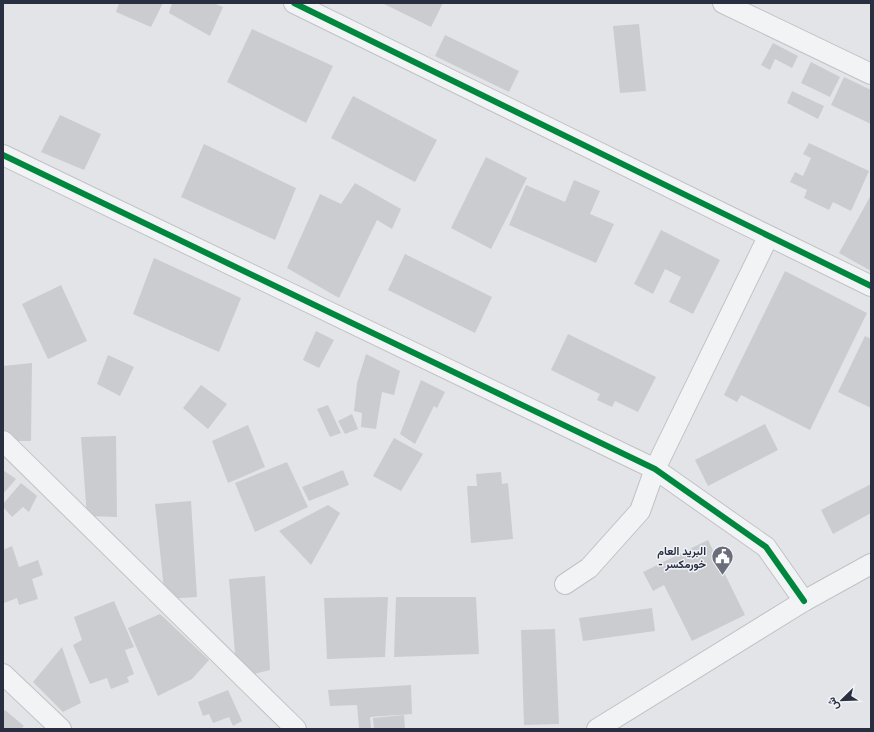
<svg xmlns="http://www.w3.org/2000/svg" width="874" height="732" font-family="'Space Grotesk',Vazirmatn,sans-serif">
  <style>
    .building { fill: #cbccd0 }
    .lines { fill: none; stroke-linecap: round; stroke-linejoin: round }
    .minor-casing { stroke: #c1c2c6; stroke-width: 22 }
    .minor { stroke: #f2f3f5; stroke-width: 20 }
    .cycleway-casing { stroke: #f0f2f7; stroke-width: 8 }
    .cycleway { stroke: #00873e; stroke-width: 6 }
    .labels { text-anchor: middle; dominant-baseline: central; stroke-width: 3; stroke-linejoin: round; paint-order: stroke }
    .poi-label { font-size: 11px; font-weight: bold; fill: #292f41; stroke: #f0f2f7; text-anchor: end }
  </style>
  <rect width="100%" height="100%" fill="#e3e4e8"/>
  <g class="building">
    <path d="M119,3H163L151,27L116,12Z"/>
    <path d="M172,3H213L223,7L210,36L169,13Z"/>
    <path d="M382,3H443L431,27Z"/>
    <path d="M639,24L646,91L620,93L613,26Z"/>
    <path d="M252,29L333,66L306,123L227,82Z"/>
    <path d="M445,35L519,71L509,92L435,56Z"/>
    <path d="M773,43L798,56L792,68L775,59L770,70L761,65Z"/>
    <path d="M811,62L840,77L830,97L801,83Z"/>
    <path d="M844,77L871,90V124L831,105Z"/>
    <path d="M792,91L824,106L818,119L787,103Z"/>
    <path d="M353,96L437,140L415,182L331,138Z"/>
    <path d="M60,115L101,134L84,170L41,152Z"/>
    <path d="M809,143L869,171L851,211L833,202L829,210L804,198L807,190L790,182L795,172L803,176L811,158L803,154Z"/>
    <path d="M204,144L296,188L275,240L181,197Z"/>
    <path d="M486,157L527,178L491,249L451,228Z"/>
    <path d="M574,180L600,191L590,214L614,224L596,263L509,225L526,185L565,202Z"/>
    <path d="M355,183L401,209L392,229L377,220L339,298L287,268L320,194L341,204Z"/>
    <path d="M871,195V271L839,253Z"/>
    <path d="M661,230L720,260L693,314L669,302L681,277L665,269L653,294L634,284Z"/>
    <path d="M405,254L492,297L475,333L388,290Z"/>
    <path d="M154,258L241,298L219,352L133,314Z"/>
    <path d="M785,271L867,313L810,430L741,395L737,402L724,395Z"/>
    <path d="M61,285L87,341L48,359L22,304Z"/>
    <path d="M316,331L334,340L319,368L303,360Z"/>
    <path d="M568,334L656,377L638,412L615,401L612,407L597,400L600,394L551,370Z"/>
    <path d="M865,336L871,339V408L838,392Z"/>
    <path d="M366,354L400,371L394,395L382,392L376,429L361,427L362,413L354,411L357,383Z"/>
    <path d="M108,355L134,367L120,396L97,384Z"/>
    <path d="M32,363L31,441H5L3,411V366Z"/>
    <path d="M421,380L445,392L437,408L434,406L415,444L400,434Z"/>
    <path d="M201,385L227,404L208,429L183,408Z"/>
    <path d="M328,405L341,433L330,437L317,409Z"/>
    <path d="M352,414L358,429L345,434L338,421Z"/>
    <path d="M765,424L778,450L708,486L695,460Z"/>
    <path d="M248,425L265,467L228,483L212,441Z"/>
    <path d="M116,436L117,517L87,516L81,437Z"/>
    <path d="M394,438L423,454L401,491L373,476Z"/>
    <path d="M287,462L308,507L255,532L235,483Z"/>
    <path d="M3,470L16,479L3,494Z"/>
    <path d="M343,470L349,485L309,501L302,487Z"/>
    <path d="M501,472L502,484L508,483L513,539L471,543L467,486H477L476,474Z"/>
    <path d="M21,483L37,496L29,512L23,507L12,517L3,507V504Z"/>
    <path d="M871,484V513L833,534L821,510Z"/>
    <path d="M191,501L197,597L165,599L155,504Z"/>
    <path d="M328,505L340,513L311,565L279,531Z"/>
    <path d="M708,540L745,615L692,641L664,585L653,591L643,572Z"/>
    <path d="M12,546L19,567L38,560L43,575L32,579L38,599L19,605L17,598L4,603L3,601V550Z"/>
    <path d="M265,576L270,670L237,678L229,579Z"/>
    <path d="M388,597L385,657L327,659L324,598Z"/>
    <path d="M396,597H476L479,654L394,657Z"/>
    <path d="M114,601L134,647L125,650L134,674L127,677L129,682L111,689L107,678L90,684L73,645L82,640L74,617Z"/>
    <path d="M652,608L655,631L583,641L579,618Z"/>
    <path d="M160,614L209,660L192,679L158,696L128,628Z"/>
    <path d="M555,629L559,724L524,725L521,630Z"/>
    <path d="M62,647L81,703L63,712L33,682Z"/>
    <path d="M411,685L412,714L370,717L371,728H359L357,705L330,706L328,690Z"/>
    <path d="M228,690L242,721L233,726L229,717L213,723L209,714L203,716L198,702Z"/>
    <path d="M5,710L24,726L21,729H3V712Z"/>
    <path d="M404,715L405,729H374L373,718Z"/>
  </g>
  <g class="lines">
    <defs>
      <g id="minor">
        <path d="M294,3L871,286"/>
        <path d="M723,3L871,74"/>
        <path d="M3,155L655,469L766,547L804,601"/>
        <path d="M3,441L296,729"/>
        <path d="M565,584L589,568L640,511L655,469L768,237"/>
        <path d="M3,674L61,729"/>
        <path d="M597,729L804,601L871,564"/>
      </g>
    </defs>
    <use href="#minor" class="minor-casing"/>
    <use href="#minor" class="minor"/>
    <defs>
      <g id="cycleway">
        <path d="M294,3L871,286"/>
        <path d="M3,155L655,469L766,547L804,601"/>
      </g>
    </defs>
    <use href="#cycleway" class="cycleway-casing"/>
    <use href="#cycleway" class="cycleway"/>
  </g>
  <defs>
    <symbol id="civic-pin" viewBox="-11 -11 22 30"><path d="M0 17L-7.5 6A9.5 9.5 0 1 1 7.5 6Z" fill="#6a6e7b" stroke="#f0f2f7"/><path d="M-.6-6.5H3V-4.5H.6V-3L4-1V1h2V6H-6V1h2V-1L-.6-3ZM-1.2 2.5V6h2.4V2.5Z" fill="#fff"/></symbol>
  </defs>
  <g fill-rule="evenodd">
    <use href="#civic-pin" x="710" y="544" width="25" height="34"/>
  </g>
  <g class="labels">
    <g class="poi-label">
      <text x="706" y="551">البريد العام<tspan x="706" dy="13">- خورمكسر</tspan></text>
    </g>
  </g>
  <rect width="874" height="732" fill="none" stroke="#292f41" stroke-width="8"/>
  <g transform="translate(842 700) rotate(247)" stroke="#f0f2f7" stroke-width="3" paint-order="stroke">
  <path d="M0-3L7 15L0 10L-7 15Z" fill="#292f41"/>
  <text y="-6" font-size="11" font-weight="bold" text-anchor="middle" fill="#292f41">ش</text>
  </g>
</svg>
